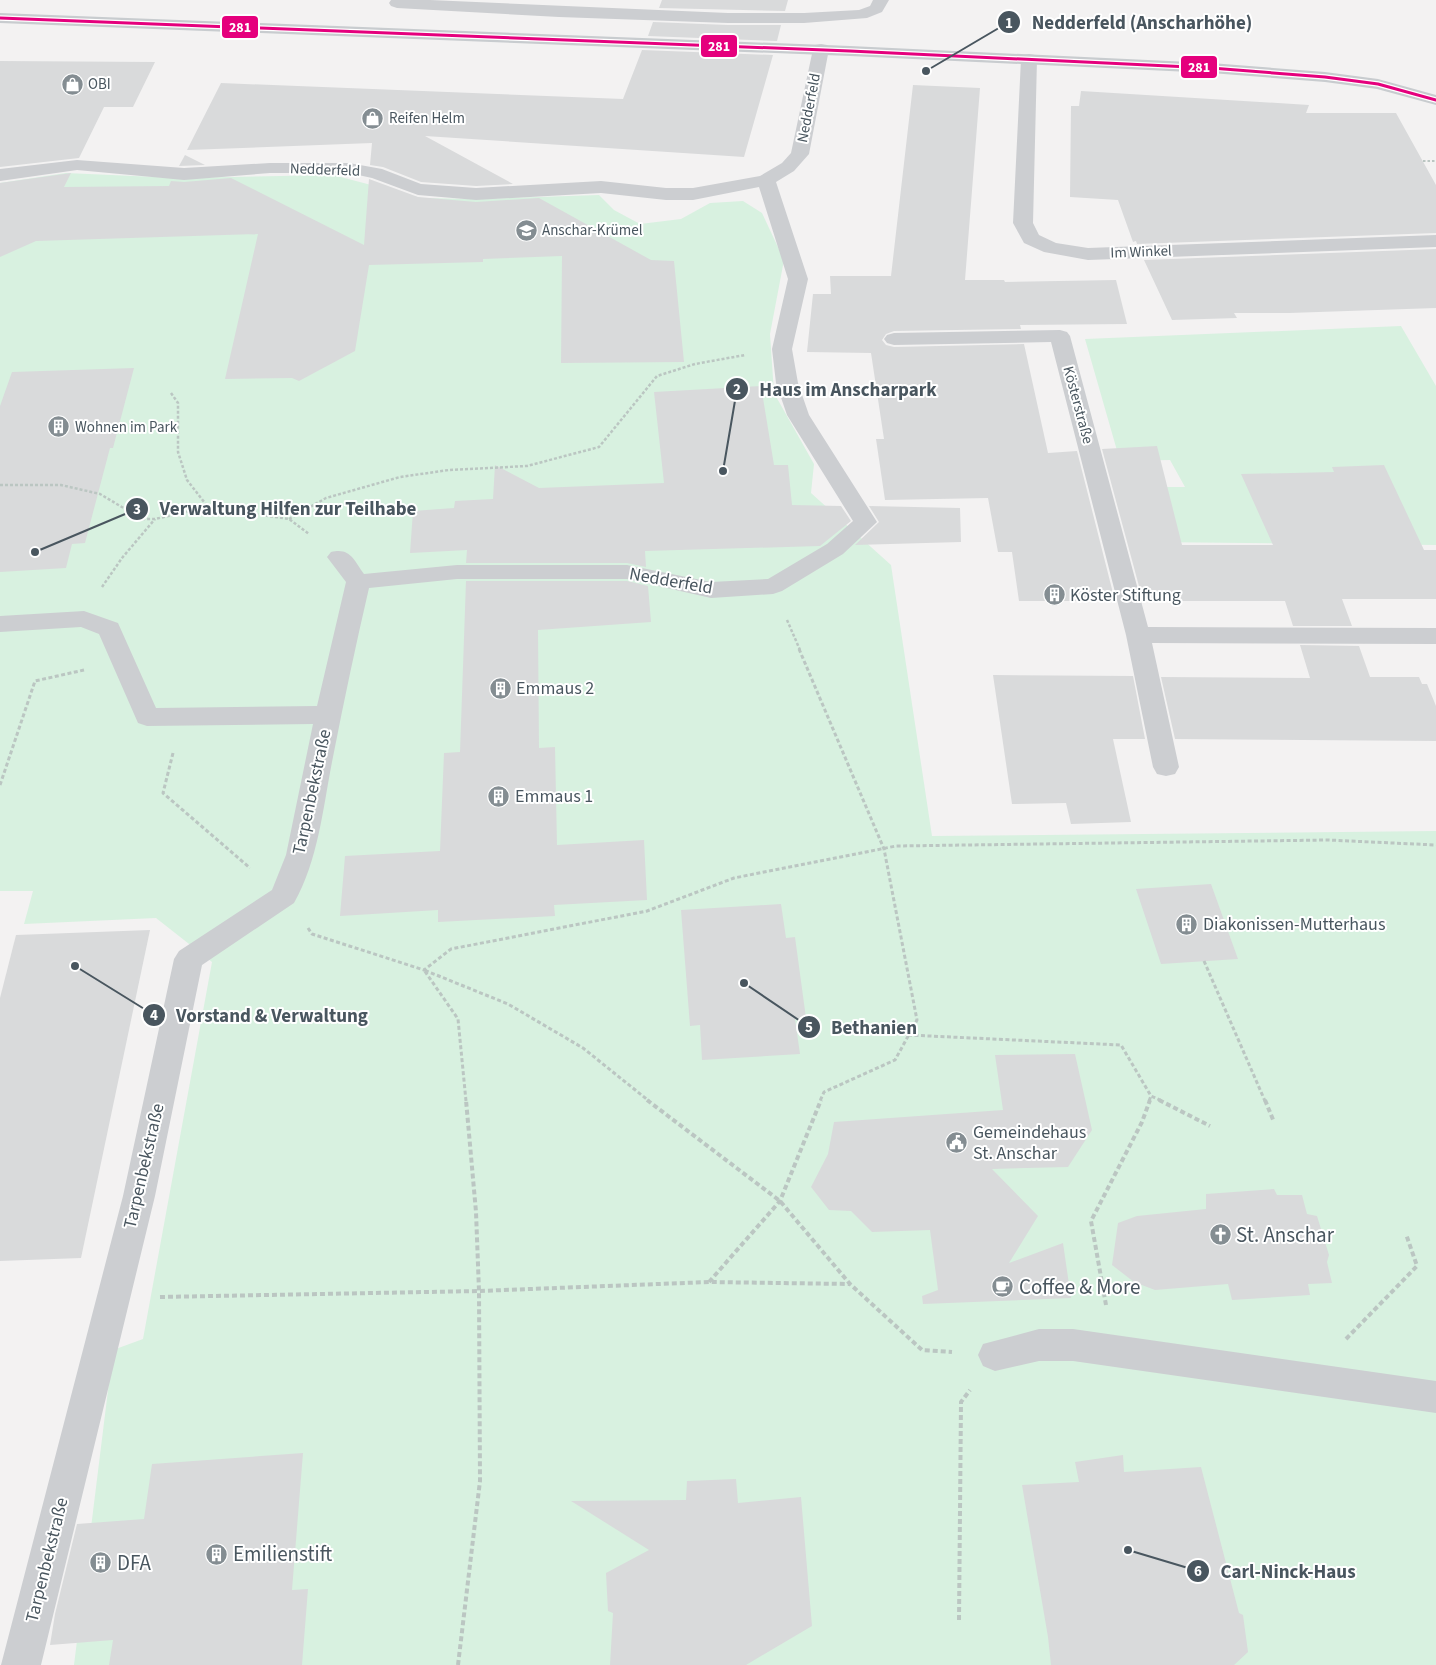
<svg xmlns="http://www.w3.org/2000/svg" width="1436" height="1665" font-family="'Source Sans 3',sans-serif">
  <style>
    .green { fill: #d8f1e0 }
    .building { fill: #d9dadb }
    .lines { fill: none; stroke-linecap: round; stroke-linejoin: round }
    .path-far3 { stroke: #bbc6c2; stroke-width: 2; stroke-dasharray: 2.5 2; stroke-linecap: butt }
    .path-far2 { stroke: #bbc6c2; stroke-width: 2.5; stroke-dasharray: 3 2; stroke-linecap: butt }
    .path-far1 { stroke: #bbc6c2; stroke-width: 3; stroke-dasharray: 4 2.5; stroke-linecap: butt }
    .path { stroke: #bbc6c2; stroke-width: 4; stroke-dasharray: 5 3; stroke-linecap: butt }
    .minor { fill: #ccced1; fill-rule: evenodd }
    .major { fill: #c8cccf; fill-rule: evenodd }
    .bus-1-casing { stroke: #fff; stroke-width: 5.5 }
    .bus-1 { stroke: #e5007d; stroke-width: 3 }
    .labels { text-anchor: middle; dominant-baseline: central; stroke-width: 4; stroke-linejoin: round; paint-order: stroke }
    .far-poi-label { font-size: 15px; fill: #49565f; stroke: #fff; text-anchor: start }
    .far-street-label { font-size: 15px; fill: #49565f; stroke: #fff }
    .street-label { font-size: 18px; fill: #49565f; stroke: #fff }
    .poi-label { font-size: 18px; fill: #49565f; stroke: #fff; text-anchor: start }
    .near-poi-label { font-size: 21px; fill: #49565f; stroke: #fff; text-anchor: start }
    .leader { fill: none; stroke: #49565f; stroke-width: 2 }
    .callout-dot { fill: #49565f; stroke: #fff; stroke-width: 2 }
    .mark-label { font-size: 15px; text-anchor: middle; font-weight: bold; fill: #fff }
    .callout-label { font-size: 19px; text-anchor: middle; font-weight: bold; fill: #49565f; stroke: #fff; stroke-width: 4; stroke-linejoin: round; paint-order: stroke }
    .line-badge { stroke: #fff; stroke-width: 2 }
    .badge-label { font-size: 14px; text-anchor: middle; font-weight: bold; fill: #fff }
  </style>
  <rect width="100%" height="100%" fill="#f3f2f2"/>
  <g class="green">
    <path d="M66,173L178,178L333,175L421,198L476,199L599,195L614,210L640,224L681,219L710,203L743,201L762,213L784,260L770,334L774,393L814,464L811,493L891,565L932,836L1436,831V1665H74L113,1350L143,1339L212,962L156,918L24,924L33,891H0V183Z"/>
    <path d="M1401,326L1436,386V545L1149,542L1133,487H1185L1170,460L1120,461L1085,339Z"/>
  </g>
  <g class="building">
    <path d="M662,0H788L785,11L659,8Z"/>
    <path d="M653,22L728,25H781L777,41L648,36Z"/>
    <path d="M642,50L773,55L744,157L425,136L513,184L476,186L421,182L383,167L370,165L372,143L187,150L221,83L623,99Z"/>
    <path d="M0,61L155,62L133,107H104L79,158L0,167Z"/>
    <path d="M913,85L980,88L965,280H1004L1005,282L1116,280L1127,324L1020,325L1021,329L894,331L886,334L882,340L886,345L894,347L1024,344L1048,453L1077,451L1115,601H1019L1012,552H998L988,498L885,500L876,439H884L871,353L807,352L813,294H831L830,276H891Z"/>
    <path d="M1081,91L1309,105L1306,113H1396L1436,185V233L1137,244L1136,241L1133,242L1118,200L1070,197L1071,106H1079Z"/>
    <path d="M185,155L205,165L179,166Z"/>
    <path d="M71,173L64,187L169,186L171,181L184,182L231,178L364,245L369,179L418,197L476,202L539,198L651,260L674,261L684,362L561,363L562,256L483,259V262L369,265L355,351L299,381L292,378L225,379L258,234L36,241L0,257V183Z"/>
    <path d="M1436,249V308L1289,313H1234L1237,318L1172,320L1144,260Z"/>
    <path d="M134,368L113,448H110L85,543L72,544L66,568L0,572V406L12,372Z"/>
    <path d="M761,386L774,465H788L792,505L841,506L851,521L820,546L645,551L646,567L627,563H466L467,550L410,553L413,511L454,508L455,501L493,499L495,465L539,488L664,483L654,392Z"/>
    <path d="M1157,446L1182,545H1273L1241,474L1334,472L1332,467L1384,465L1424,550H1436V599H1342L1352,626H1293L1285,601H1143L1102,449Z"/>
    <path d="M869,506L960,508L961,542L855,545L879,522Z"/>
    <path d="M466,581H627L648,586L651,622L538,630L539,748L555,747L557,845L644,840L647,900L554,905L555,916L438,922V910L340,916L345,856L440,851L444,753L460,752Z"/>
    <path d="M1300,645L1359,646L1370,677H1419L1422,684H1427L1436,706V741L1175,739L1161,677L1310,678Z"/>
    <path d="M993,675L1133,676L1145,739H1113L1131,822L1071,824L1066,803L1012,804Z"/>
    <path d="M1211,884L1238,959L1161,964L1136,889Z"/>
    <path d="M781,904L786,938L795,937L806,1018L795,1019L800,1054L702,1060L700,1025L690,1026L681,910Z"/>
    <path d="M150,930L81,1258L0,1261V998L16,935Z"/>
    <path d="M1075,1054L1092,1130L1068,1167L992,1169L1038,1216L1009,1263L1063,1243L1071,1298L923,1304L922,1296L938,1290L930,1230L872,1232L851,1211L829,1210L811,1187L828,1154L834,1122L1003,1110L995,1055Z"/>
    <path d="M1274,1189L1277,1195H1302L1307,1214L1317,1216L1329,1255L1327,1262L1332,1283L1308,1284L1310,1295L1232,1300L1228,1284L1155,1290L1134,1282L1112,1265L1118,1223L1137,1216L1206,1209V1194Z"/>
    <path d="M303,1453L292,1590L308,1589L302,1665H109L113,1640L50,1645L55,1614L77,1524L144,1519L152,1464Z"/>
    <path d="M1123,1455L1124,1472L1201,1467L1239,1613L1243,1615L1248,1652L1234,1665H1051L1048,1637L1022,1485L1079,1482L1075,1462Z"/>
    <path d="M736,1479L738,1503L801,1497L812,1626L746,1665H610L613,1613L608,1611L606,1573L649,1550L571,1501L686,1500L687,1481Z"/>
  </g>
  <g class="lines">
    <path class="path-far3" d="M1423,161H1436"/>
    <g class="path-far2">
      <path d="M171,393L178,403V452L187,480L208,507"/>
      <path d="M0,485H61L100,494L142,519H155L208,507L289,519L309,534"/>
      <path d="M289,519L326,498L400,477L449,470L527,466L599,447L657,376L695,364L745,355"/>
      <path d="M102,587L122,558L155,519"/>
      <path d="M787,620L800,650"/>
    </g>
    <g class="path-far1">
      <path d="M799,649L884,849L917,1020L895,1060L824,1092L820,1101"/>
      <path d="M173,753L163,793L250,868"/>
      <path d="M0,785L35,681L84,670"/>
      <path d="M308,928L312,934L424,970L451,949L647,911L734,878L896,846L1328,840L1436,845"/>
      <path d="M1204,961L1265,1101"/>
      <path d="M908,1035L1121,1045L1151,1096L1162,1101"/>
      <path d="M466,1101L458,1019L424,970L508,1004L583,1048L649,1101"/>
      <path d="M1149,1101L1151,1096"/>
    </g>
    <g class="path">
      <path d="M647,1100L780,1201L850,1284L922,1350L952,1352"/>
      <path d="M1159,1100L1210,1126"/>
      <path d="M1265,1100L1274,1122"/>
      <path d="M709,1282L780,1201L821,1100"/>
      <path d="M160,1297L479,1291L709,1282L850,1284"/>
      <path d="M1106,1305L1091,1221L1142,1122L1150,1100"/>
      <path d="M1346,1339L1417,1266L1406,1234"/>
      <path d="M959,1620L961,1402L970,1390"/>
      <path d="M458,1665L480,1481L479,1291L476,1212L466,1100"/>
    </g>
    <g class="minor">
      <path d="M391,0H430L728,13H804L859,10L870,6L873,0H889L882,12L867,18L804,23H728L559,17L397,8L391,6L389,3Z"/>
      <path d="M821,44L827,45L829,49L809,154L794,171L776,182L808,279L792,349L798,383L809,415L877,522L843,554L782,591L773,594L711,598L627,579H457L369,588C356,644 344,700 333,757C323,806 319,859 294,903L202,965L155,1196L41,1665H1L123,1196L174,959L179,951L272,890L286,855L313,724L147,726L138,723L99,634L81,627L0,632V616L84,611L118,623L156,708L317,706L346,582L327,557L331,552C350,547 354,560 364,574L457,565H627L711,582L768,579L827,544L853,521L787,415L776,383L772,349L788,279L759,187L693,200H666L601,193L476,200L418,195L372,178L349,173H270L184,180L77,170L0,181V169L77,160L184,168L270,163H349L382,169L421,184L476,188L601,181L666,188H693L760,176L782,163L791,153L813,49L815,45Z"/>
      <path d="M1029,54L1035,55L1037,59L1033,223L1039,235L1056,243L1088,248L1436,235V247L1088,260L1044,252L1024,243L1013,223L1021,59L1023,55Z"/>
      <path d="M1060,330L1067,332L1070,336L1148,627L1436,628V644L1152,643L1179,767L1175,774L1166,776L1157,774L1153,767L1126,635L1051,342L894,345L887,343L884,339L887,335L894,333Z"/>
      <path d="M1039,1329H1073L1436,1381V1413L1073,1361H1039L995,1371L983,1366L978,1355L983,1344Z"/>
    </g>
    <path class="major" d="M0,13L850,46L1211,63L1325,72L1378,79L1436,95V105L1377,89L1325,82L1211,73L850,56L0,23Z"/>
    <defs>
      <path id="bus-1" d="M0,18L850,51L1211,68L1325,77L1378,84L1436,100"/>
    </defs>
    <use href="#bus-1" class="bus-1-casing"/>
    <use href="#bus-1" class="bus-1"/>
  </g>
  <defs>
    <symbol id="shop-disc" viewBox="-11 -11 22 22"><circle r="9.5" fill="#848d92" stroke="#fff"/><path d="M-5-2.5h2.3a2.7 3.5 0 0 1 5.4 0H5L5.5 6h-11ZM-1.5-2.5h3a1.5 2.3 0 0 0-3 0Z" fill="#fff"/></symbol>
    <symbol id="school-disc" viewBox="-11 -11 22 22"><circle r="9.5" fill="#848d92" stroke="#fff"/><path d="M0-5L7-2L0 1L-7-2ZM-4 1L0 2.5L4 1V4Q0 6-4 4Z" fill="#fff"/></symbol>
    <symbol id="building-disc" viewBox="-11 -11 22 22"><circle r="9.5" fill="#848d92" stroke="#fff"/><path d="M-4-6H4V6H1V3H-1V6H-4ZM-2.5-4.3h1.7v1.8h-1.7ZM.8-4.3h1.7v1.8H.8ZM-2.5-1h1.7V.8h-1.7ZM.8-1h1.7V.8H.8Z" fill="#fff"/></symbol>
    <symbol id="civic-disc" viewBox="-11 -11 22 22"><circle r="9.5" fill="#848d92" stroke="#fff"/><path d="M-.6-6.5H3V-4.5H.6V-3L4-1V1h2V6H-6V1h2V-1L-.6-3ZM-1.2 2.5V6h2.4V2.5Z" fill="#fff"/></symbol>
    <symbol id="church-disc" viewBox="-11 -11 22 22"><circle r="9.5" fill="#848d92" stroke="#fff"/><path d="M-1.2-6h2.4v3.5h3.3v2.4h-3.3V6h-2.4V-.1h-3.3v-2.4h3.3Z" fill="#fff"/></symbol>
    <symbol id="cafe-disc" viewBox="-11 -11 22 22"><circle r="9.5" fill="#848d92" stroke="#fff"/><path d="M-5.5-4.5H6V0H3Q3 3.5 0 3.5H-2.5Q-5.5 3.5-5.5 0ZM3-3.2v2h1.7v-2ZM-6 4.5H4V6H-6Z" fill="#fff"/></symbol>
  </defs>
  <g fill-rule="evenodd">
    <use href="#shop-disc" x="60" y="72" width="25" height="25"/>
    <use href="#shop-disc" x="360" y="106" width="25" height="25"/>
    <use href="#school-disc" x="514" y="218" width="25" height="25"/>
    <use href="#building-disc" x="46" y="414" width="25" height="25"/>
    <use href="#building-disc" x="1042" y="582" width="25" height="25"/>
    <use href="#building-disc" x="488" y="676" width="25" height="25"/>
    <use href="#building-disc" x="486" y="784" width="25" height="25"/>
    <use href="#building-disc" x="1174" y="912" width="25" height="25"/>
    <use href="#civic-disc" x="944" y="1130" width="25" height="25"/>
    <use href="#church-disc" x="1208" y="1222" width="25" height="25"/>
    <use href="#cafe-disc" x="990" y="1274" width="25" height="25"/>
    <use href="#building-disc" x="204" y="1542" width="25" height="25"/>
    <use href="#building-disc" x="88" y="1550" width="25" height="25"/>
  </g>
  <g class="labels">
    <g class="far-poi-label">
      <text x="88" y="84">OBI</text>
      <text x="389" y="118">Reifen Helm</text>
      <text x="542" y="230">Anschar-Krümel</text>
      <text x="75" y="427">Wohnen im Park</text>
    </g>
    <g class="far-street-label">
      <text transform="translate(809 108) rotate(-79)">Nedderfeld</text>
      <text transform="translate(325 170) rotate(2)">Nedderfeld</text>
      <text transform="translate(1141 252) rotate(-2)">Im Winkel</text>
      <text transform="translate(1078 405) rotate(75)">Kösterstraße</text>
    </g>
    <g class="street-label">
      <text transform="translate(671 581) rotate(10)">Nedderfeld</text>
      <text transform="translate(312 792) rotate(-78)">Tarpenbekstraße</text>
      <text transform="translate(144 1166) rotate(-77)">Tarpenbekstraße</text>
      <text transform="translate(47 1560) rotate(-76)">Tarpenbekstraße</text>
    </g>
    <g class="poi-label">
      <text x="1070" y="595">Köster Stiftung</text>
      <text x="516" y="688">Emmaus 2</text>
      <text x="515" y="796">Emmaus 1</text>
      <text x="1203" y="924">Diakonissen-Mutterhaus</text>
      <text x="973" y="1132">Gemeindehaus<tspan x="973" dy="21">St. Anschar</tspan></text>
    </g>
    <g class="near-poi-label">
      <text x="1236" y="1235">St. Anschar</text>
      <text x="1019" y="1287">Coffee &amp; More</text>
      <text x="233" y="1554">Emilienstift</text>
      <text x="117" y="1563">DFA</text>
    </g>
  </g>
  <path class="leader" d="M926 71L1009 22M723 471L737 389M35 552L137 509M75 966L154 1015M744 983L809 1027M1128 1550L1198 1571"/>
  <g class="callout-dot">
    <circle cx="926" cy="71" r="5"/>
    <circle cx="723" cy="471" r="5"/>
    <circle cx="35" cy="552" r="5"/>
    <circle cx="75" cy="966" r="5"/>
    <circle cx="744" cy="983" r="5"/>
    <circle cx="1128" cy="1550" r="5"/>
    <circle cx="1009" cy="22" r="12"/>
    <circle cx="737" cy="389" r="12"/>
    <circle cx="137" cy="509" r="12"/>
    <circle cx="154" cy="1015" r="12"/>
    <circle cx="809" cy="1027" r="12"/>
    <circle cx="1198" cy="1571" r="12"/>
  </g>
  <g class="mark-label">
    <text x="1009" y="28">1</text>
    <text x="737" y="394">2</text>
    <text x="137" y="514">3</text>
    <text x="154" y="1020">4</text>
    <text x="809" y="1032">5</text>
    <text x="1198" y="1576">6</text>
  </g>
  <g class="callout-label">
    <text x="1142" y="29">Nedderfeld (Anscharhöhe)</text>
    <text x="848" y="396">Haus im Anscharpark</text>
    <text x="288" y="515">Verwaltung Hilfen zur Teilhabe</text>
    <text x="272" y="1022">Vorstand &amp; Verwaltung</text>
    <text x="874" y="1034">Bethanien</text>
    <text x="1288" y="1578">Carl-Ninck-Haus</text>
  </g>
  <g class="line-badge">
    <rect x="221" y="15" width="38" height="24" rx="5" fill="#e5007d"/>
    <rect x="700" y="34" width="38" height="24" rx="5" fill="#e5007d"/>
    <rect x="1180" y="55" width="38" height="24" rx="5" fill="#e5007d"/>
  </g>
  <g class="badge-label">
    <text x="240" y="32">281</text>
    <text x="719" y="51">281</text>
    <text x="1199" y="72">281</text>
  </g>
</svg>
